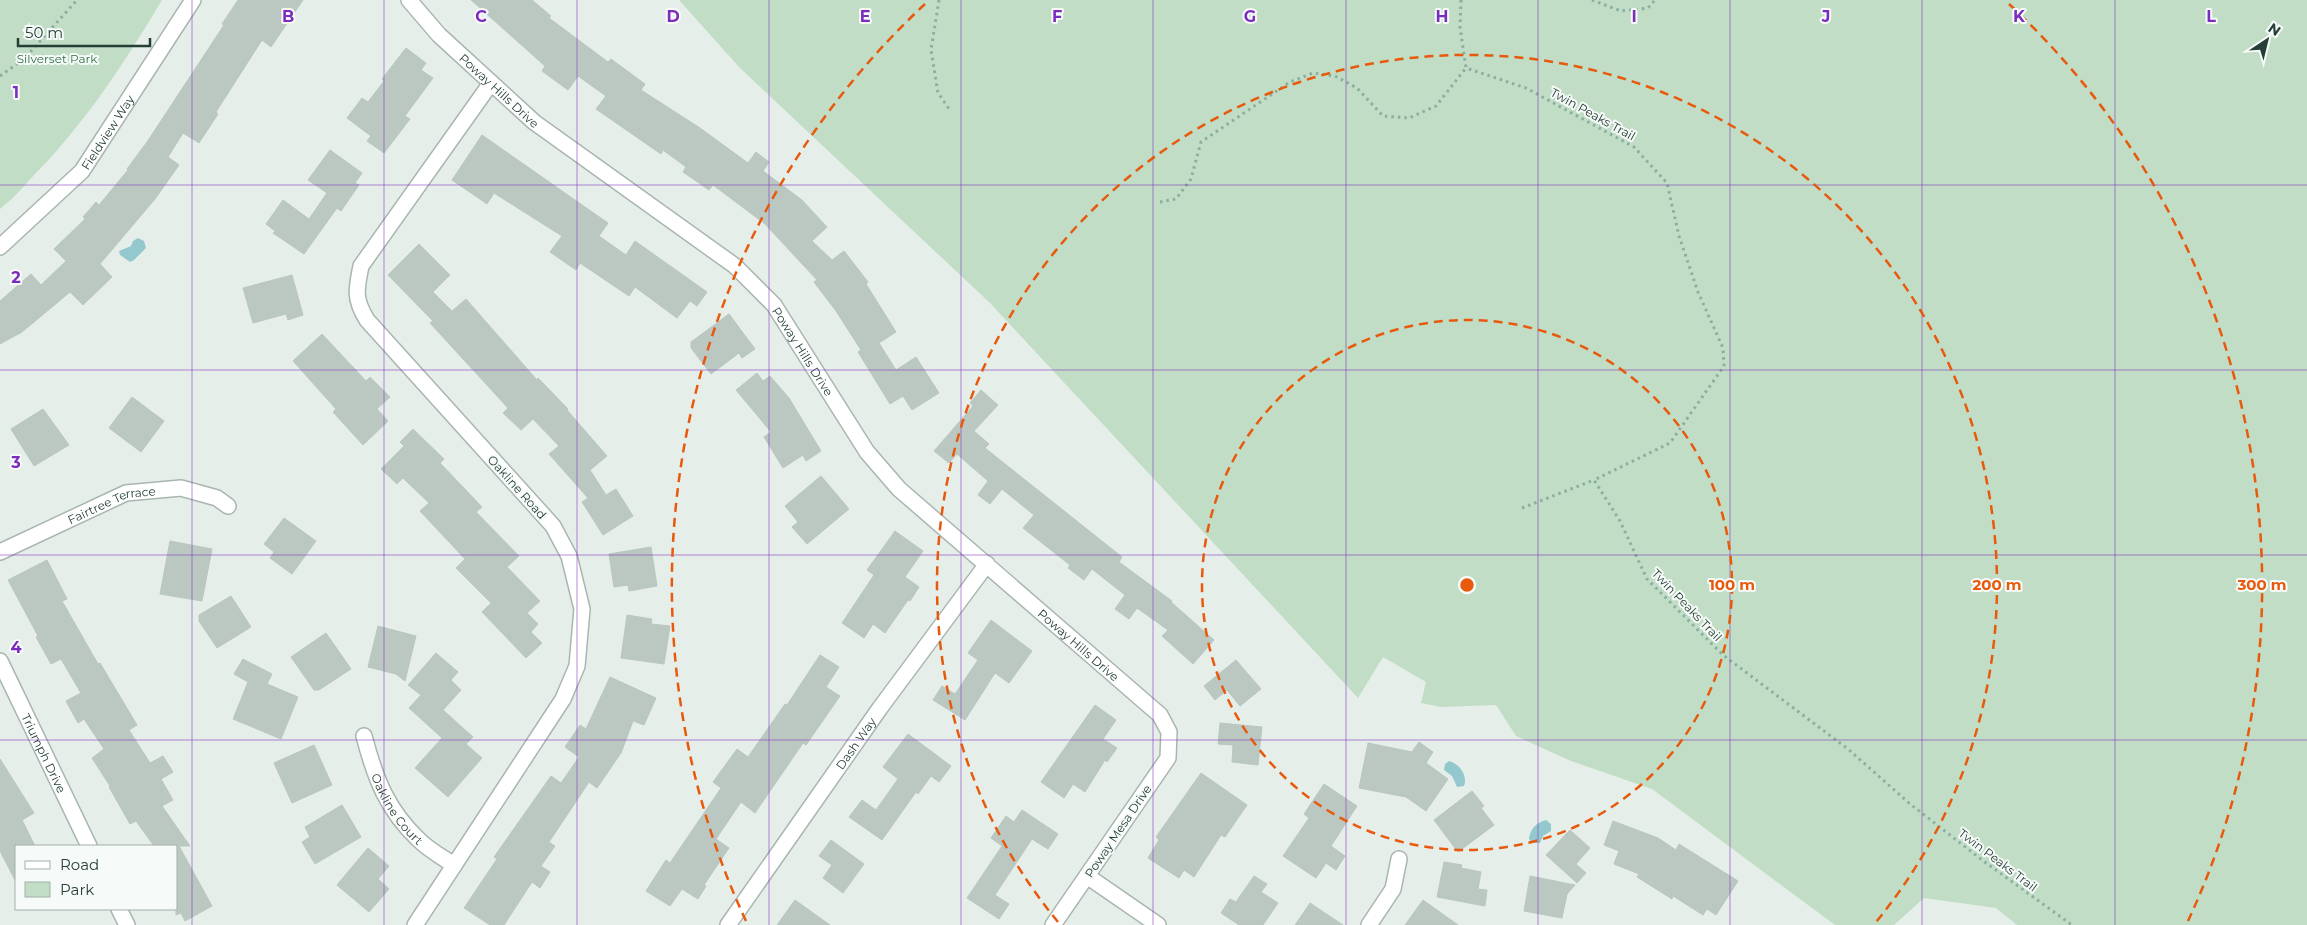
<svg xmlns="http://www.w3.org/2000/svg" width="2307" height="925" font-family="Montserrat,sans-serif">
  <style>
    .green { fill: #c1ddc6 }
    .water { fill: #93c9ce }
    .building { fill: #bbc8c2; stroke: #b9c7c0 }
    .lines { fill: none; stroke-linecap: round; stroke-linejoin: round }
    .minor-casing { stroke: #a9b6b0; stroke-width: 18 }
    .path { stroke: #89afa0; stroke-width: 3; stroke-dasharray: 2.5 4; stroke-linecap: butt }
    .minor { stroke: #fff; stroke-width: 15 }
    .grid { fill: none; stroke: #7b2cbf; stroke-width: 1; stroke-opacity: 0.55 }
    .ring { fill: none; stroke: #e8590c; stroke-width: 2.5; stroke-dasharray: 9 6 }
    .labels { text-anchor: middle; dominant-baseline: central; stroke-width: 4; stroke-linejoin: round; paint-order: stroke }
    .park-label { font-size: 12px; fill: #337347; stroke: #f6faf8 }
    .street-label { font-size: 12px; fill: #263f36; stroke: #f6faf8 }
    .grid-label { font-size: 16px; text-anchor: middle; font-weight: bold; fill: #7b2cbf; stroke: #f6faf8; stroke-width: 4; stroke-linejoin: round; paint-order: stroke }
    .centre { fill: #e8590c; stroke: #f6faf8; stroke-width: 2.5 }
    .ring-label { font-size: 15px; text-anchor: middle; font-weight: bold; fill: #e8590c; stroke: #f6faf8; stroke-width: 4; stroke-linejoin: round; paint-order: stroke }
  </style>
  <rect width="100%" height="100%" fill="#e6eeea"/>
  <g class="green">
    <path d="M0,0H162C125,62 86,122 35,174C24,186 13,199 0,209Z"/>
    <path d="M679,0H2307V925H2017L1996,908L1924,898L1894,925H1835L1652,789L1571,761L1516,736L1496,705L1441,707L1421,703L1426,682L1383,657L1358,698L990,303L740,68Z"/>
  </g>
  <g class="water">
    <path d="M138,238L144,241L146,248L134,260L130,262L120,255L119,251L131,246L133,241Z"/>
    <path d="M1449,761C1460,764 1468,776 1464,786L1457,787L1452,776L1444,770L1445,764Z"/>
    <path d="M1546,820L1551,824V831L1543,836L1540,843H1532L1529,839C1530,829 1537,822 1546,820Z"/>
  </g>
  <g class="building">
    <path d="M238,0H303L271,47L262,40L216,112L218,114L199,143L183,133L168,157L179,165L155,199L100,264L112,277L83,305L70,292L22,332L0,344V301L31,274L41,285L66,261L54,249L85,219L83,217L96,202L99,205L128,170L127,169L147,142L224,25L222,24Z"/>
    <path d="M471,0H532L551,16L549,18L608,62L611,59L645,84L641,90L700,128L748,163L756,152L769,162L763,171L802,200L827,227L812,241L832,260L844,251L868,282L866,284L896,332L879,343L896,370L916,357L939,393L912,410L903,396L890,404L858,352L861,350L836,311L814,282L817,280L765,224L713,185L709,190L683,172L686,167L663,150L661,154L596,109L606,96L578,76L568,90L542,71L545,66Z"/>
    <path d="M406,48L426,63L421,70L433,78L405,116L410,119L384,153L367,141L371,136L347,118L362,98L368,102L384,81L382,79Z"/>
    <path d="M482,135L608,223L599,236L626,255L635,241L707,292L697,306L690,301L677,318L635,287L629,296L580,263L576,270L550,252L562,236L494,193L487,204L452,180Z"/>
    <path d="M330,150L362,173L355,183L359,185L341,211L337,208L304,254L273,233L275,231L266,224L283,200L309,219L327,193L308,180Z"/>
    <path d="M419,244L450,275L433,292L452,311L466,299L537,380L538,378L568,409L567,410L607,456L590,470L606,495L616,489L633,516L603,535L582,502L588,498L549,454L559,446L533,419L521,430L503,413L508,408L430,323L433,321L388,275Z"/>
    <path d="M292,275L303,315L288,320L286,314L253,323L243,288Z"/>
    <path d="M729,314L755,349L742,358L739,353L711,374L691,348V342Z"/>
    <path d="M322,334L366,381L370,377L390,397L377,409L388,421L363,445L333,412L336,409L293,361Z"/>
    <path d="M757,373L763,381L770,376L789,398L821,451L806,461L803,455L783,468L764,437L771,432L736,390Z"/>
    <path d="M981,390L998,405L974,431L989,444L985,448L1122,557L1119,562L1172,601L1171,602L1214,640L1193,664L1162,636L1168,630L1137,608L1129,619L1115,609L1125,595L1092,569L1084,580L1068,568L1070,565L1023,528L1034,515L1002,489L990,504L978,495L988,481L957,454L949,463L934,451L973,406L970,403Z"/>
    <path d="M132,397L164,421L141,452L109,428Z"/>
    <path d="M43,409L69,445L34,466L11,429Z"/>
    <path d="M413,429L444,459L440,463L482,507L476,512L519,556L507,567L540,601L527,613L538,624L531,632L542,643L526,658L482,612L491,603L456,568L465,559L420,511L429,503L403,478L397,484L381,469L404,446L400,442Z"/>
    <path d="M821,476L849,509L807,544L792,527L798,522L785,506Z"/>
    <path d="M284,518L316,541L292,574L270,558L274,552L264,544Z"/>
    <path d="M895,531L923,551L905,577L919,587L910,601L908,600L885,633L873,624L864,638L842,623L874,575L867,570Z"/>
    <path d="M170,541L212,549L202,601L160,594Z"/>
    <path d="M651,547L657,586L629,591L628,585L614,587L609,554Z"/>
    <path d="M47,560L67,599L62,601L98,664L100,663L137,725L129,730L150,763L163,756L173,772L161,779L173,800L162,806L190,846H179L212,906L185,921L181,913L176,915V846H154L136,821L130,824L109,787L110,786L92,758L104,749L84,719L78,723L66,701L81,693L61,659L51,664L36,637L38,636L8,580Z"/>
    <path d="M231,596L251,627L217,648L199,621V615Z"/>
    <path d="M627,615L652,619L651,624L670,626L664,664L621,658Z"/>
    <path d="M991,620L1032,651L1009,683L995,673L965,720L933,700L942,686L955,694L978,660L968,653Z"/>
    <path d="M378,626L416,636L405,681L396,674L368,667Z"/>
    <path d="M326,633L351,669L319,690H314L291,657Z"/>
    <path d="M436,653L458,672L451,680L461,690L443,710L473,737L466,744L482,758L448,797L415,768L442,738L409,708L421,695L408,685Z"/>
    <path d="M820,655L839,667L826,687L840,696L806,745L803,743L755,813L741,802L716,839L729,848L704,885L706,886L698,899L682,889L670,906L646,891L666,860L670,863L721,788L713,782L737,749L748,757L785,704L787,705Z"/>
    <path d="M243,659L272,674L267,684L298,697L281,739L233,719L248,682L234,674Z"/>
    <path d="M1236,660L1261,689L1240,706L1227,690L1215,700L1204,686Z"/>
    <path d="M610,677L656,698L644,725L633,721L621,753L597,788L589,782L549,842L555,846L541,866L550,872L540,888L532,882L504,925H490L464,908L497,859L494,857L551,776L561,783L579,757L565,747L580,725L586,729Z"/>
    <path d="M1095,705L1116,720L1103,739L1117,748L1107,762L1105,760L1085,792L1073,784L1064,798L1041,782Z"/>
    <path d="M1220,723L1262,727L1258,765L1232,762L1233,745L1218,744Z"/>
    <path d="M908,734L951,766L939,782L931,776L918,794L916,792L882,840L849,817L862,800L876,810L898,779L883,767Z"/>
    <path d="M1419,742L1433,752L1426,763L1448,779L1426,811L1406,797L1359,788L1368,743L1412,752Z"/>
    <path d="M314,745L332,785L292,803L274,763Z"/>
    <path d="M0,759L34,813L22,820L35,846H16V882L0,851Z"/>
    <path d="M1201,773L1247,805L1225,837L1221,835L1194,877L1184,870L1179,878L1148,858L1159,840L1156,837Z"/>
    <path d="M1324,784L1357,806L1331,846L1345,856L1336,870L1326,863L1316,878L1283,856L1309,818L1304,814Z"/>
    <path d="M1472,791L1484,806L1481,808L1494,825L1458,852L1434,820Z"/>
    <path d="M342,805L361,837L315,864L302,842L310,837L305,827Z"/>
    <path d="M1022,810L1058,834L1048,849L1032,839L995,895L1009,904L999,919L967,898L1002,846L991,838L1006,816L1014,822Z"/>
    <path d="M1613,821L1658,838L1676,850L1679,844L1738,881L1716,915L1707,909L1703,915L1673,896L1672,899L1637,877L1639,874L1614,864L1619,851L1604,845Z"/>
    <path d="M1570,830L1590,848L1576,864L1586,873L1577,883L1546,855Z"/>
    <path d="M831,840L864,864L843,893L823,878L832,865L819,856Z"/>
    <path d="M368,848L389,866L378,879L389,889L369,912L337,885Z"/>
    <path d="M1444,862L1462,865L1461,868L1481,872L1478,889L1487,890L1485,906L1437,897Z"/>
    <path d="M1254,876L1267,884L1261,892L1278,903L1263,925H1239L1221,913L1230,899L1236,902Z"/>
    <path d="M1530,876L1575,885L1567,894L1562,918L1524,911Z"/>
    <path d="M795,900L830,925H777Z"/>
    <path d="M1423,900L1458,925H1405Z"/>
    <path d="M1310,903L1343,925H1295Z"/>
  </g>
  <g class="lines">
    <defs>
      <g id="minor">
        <path id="s1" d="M409,0L439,35L534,122L735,266L774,305L867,452L899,489L1160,715L1169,732L1168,758L1053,925"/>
        <path id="s2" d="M0,247L82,171L193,0"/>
        <path id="s3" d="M0,552L126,493L181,488L217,498L228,506"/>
        <path id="s4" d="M0,661L89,846"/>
        <path id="s5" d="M364,736C375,778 387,810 419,840C429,850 442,857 454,865"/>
        <path d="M1087,876L1158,925"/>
        <path d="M119,909L127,925"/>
        <path d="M415,925L563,699L577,666L582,609L569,556L553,526L367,320C354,299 356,290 361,266L491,83"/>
        <path id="s6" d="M728,925L880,708L987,564"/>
        <path d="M1369,925L1393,889L1399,859"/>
      </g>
    </defs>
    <use href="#minor" class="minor-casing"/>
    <g class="path">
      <path d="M939,0L931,50L938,93L950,110"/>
      <path d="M1461,0L1460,27L1466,68L1526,88L1634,147L1667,183L1679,236L1698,292L1723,348L1724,366L1670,443L1594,480L1620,521L1647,579L1723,655L1848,749L1909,803L1982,860L2072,925"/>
      <path d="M1592,0L1621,11L1648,8L1655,0"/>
      <path d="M0,76L24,59L77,0"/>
      <path d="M1160,202L1176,199L1191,179L1201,142L1290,82L1313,73L1335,76L1357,88L1383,116L1409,118L1436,106L1466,68"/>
      <path d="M1522,508L1594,480"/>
    </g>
    <use href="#minor" class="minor"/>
  </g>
  <path class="grid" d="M192,0V925M384,0V925M577,0V925M769,0V925M961,0V925M1153,0V925M1346,0V925M1538,0V925M1730,0V925M1922,0V925M2115,0V925M0,185H2307M0,370H2307M0,555H2307M0,740H2307"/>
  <g class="ring">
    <circle cx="1467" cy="585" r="265"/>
    <path d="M1058 922A530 530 0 1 1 1876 922"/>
    <path d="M746 921A795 795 0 0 1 925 4M2009 4A795 795 0 0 1 2188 921"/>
  </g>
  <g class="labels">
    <g class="park-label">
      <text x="57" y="58">Silverset Park</text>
    </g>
    <g class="street-label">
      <text stroke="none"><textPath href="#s1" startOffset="128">Poway Hills Drive</textPath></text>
      <text transform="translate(1593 114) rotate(29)">Twin Peaks Trail</text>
      <text stroke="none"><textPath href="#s2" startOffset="158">Fieldview Way</textPath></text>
      <text stroke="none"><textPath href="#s1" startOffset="532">Poway Hills Drive</textPath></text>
      <text transform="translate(517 487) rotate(48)">Oakline Road</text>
      <text stroke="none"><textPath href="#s3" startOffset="122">Fairtree Terrace</textPath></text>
      <text transform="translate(1687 605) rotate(46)">Twin Peaks Trail</text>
      <text stroke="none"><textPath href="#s1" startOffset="938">Poway Hills Drive</textPath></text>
      <text stroke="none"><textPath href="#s6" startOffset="222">Dash Way</textPath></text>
      <text stroke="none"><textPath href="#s4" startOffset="102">Triumph Drive</textPath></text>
      <text stroke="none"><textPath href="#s5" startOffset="81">Oakline Court</textPath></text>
      <text transform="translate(1118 831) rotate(-56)">Poway Mesa Drive</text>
      <text transform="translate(1998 860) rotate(37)">Twin Peaks Trail</text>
    </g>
  </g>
  <g class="grid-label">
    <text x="288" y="22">B</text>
    <text x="481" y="22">C</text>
    <text x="673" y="22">D</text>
    <text x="865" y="22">E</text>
    <text x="1057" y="22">F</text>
    <text x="1250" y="22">G</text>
    <text x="1442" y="22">H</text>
    <text x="1634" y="22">I</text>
    <text x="1826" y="22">J</text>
    <text x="2019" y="22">K</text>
    <text x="2211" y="22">L</text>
    <text x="16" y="98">1</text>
    <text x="16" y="283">2</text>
    <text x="16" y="468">3</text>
    <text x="16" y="653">4</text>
  </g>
  <circle cx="1467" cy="585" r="8" class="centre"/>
  <g class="ring-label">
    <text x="1732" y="590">100 m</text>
    <text x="1997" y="590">200 m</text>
    <text x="2262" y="590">300 m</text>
  </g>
  <rect x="15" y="845" width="162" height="65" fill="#f6faf8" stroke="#a3afaa"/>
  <rect x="25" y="861" width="25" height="8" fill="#ffffff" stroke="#a3afaa"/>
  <text x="60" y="870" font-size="15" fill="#263f36">Road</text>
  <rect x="25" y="882" width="25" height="15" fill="#c1ddc6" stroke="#a3afaa"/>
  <text x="60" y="895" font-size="15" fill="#263f36">Park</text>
  <g transform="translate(2267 40) rotate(35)" stroke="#f6faf8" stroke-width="4" paint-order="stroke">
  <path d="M0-4L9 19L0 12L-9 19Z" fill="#263f36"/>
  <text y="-8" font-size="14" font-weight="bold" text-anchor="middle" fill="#263f36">N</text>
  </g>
  <path d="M18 38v8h132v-8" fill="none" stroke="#263f36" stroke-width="2.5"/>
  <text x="25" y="38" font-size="15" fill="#263f36" stroke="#f6faf8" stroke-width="4" paint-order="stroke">50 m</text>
</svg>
